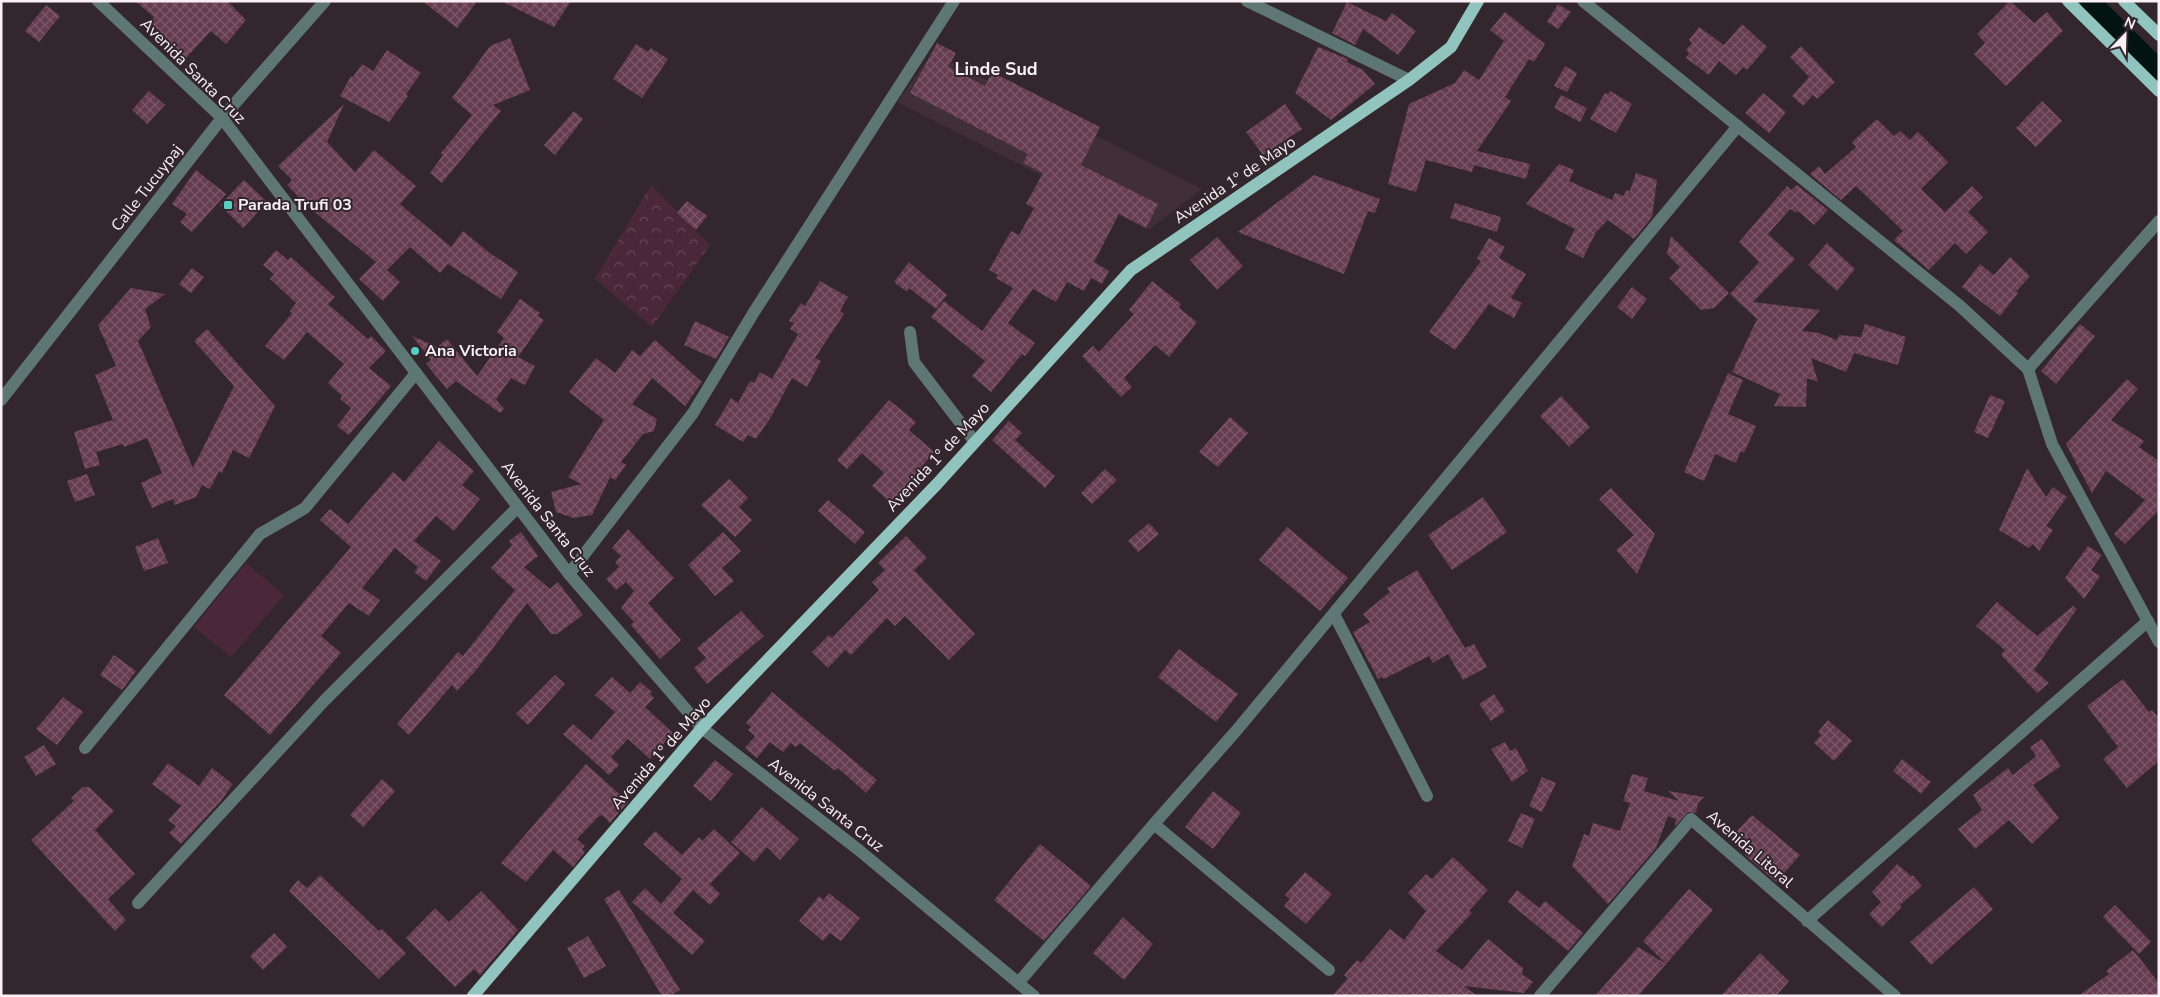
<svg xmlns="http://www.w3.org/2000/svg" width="2160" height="997" font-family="'Nunito Sans',sans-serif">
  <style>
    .built { fill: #412f37 }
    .grass { fill: #4b2839 }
    .forest { fill: url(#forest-crowns) }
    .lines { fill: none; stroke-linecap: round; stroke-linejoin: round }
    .canal { stroke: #021312; stroke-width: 20 }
    .building { fill: url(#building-cross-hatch) }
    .minor { stroke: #5f7774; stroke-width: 12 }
    .major { stroke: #91c4be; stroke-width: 12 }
    .poi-dot { fill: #56cec3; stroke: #33262c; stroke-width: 2 }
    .labels { text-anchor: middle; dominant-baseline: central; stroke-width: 4; stroke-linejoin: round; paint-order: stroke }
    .street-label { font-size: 16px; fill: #f9f0f4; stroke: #33262c }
    .poi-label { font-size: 16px; font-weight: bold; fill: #f9f0f4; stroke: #33262c; text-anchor: start }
    .neighbourhood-label { font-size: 18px; font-weight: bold; fill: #f9f0f4; stroke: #33262c }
  </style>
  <defs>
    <pattern id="forest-crowns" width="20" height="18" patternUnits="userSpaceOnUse" patternTransform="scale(1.25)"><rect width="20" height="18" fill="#4b2839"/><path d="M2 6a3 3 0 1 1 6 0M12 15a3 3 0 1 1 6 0" fill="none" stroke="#664856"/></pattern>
    <pattern id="building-cross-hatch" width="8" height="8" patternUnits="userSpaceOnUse" patternTransform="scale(1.25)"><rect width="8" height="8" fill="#663c50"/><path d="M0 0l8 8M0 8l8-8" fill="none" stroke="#7d586a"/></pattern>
  </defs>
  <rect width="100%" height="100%" fill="#33262c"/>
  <path class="built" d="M933,53L1202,189L1149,230L897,102Z"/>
  <path class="grass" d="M246,563L284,595L231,657L194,627Z"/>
  <path class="forest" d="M651,185L710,245L652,327L595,279Z"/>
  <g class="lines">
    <path class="canal" d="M2090,1L2159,70"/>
  </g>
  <g class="building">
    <path d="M135,1H227L246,20L226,44L211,31L185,59L162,38L165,36L149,22L154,17Z"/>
    <path d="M422,1H477L457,28Z"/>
    <path d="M501,1H571L554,27Z"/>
    <path d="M2010,1L2034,23L2047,12L2063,31L2006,86L1974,54L1985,43L1977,34Z"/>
    <path d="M1347,2L1386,21L1392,13L1416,31L1398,55L1363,29L1355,45L1332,33Z"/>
    <path d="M1558,4L1571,12L1558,29L1547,22Z"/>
    <path d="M46,5L60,16L39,42L25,31Z"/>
    <path d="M1505,12L1545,44L1534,62L1529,59L1505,97L1511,101L1477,151L1530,164L1526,179L1474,165L1472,172L1426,160L1416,192L1388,184L1409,104L1455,83L1464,70L1479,80L1504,41L1490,30Z"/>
    <path d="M1742,24L1767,47L1747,70L1743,67L1736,75L1719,61L1709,75L1686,58L1689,53L1686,50L1692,43L1689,40L1699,27L1724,45Z"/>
    <path d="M510,38L530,90L493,105L501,111L442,183L430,173L443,155L441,153L472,115L452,98L490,46Z"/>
    <path d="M937,43L956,53L948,67L985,86L992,72L1100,127L1081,165L1158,204L1146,228L1119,214L1094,262L1109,271L1102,284L1091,278L1084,291L1067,282L1056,302L1033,289L1008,323L1035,343L1025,356L1022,354L991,392L972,376L985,361L931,317L944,301L982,331L1013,288L996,278L998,275L989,270L1011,231L1019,235L1034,208L1026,204L1043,173L1023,163L1028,154L910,93Z"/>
    <path d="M636,44L648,52L651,48L668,59L642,98L613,79Z"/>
    <path d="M1801,46L1835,82L1817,99L1813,95L1803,106L1792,96L1809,77L1790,57Z"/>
    <path d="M1318,47L1348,59L1347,62L1363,70L1375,84L1331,120L1295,93Z"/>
    <path d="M387,50L421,73L406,94L408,96L389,122L340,96L351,76L353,77L362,64L373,71Z"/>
    <path d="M1565,66L1577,73L1567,92L1554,86Z"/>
    <path d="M149,91L165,105L147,124L132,110Z"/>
    <path d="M1610,91L1632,104L1616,133L1590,119L1605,93L1608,94Z"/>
    <path d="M1763,93L1786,112L1769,133L1745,113Z"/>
    <path d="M1561,95L1587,108L1580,122L1554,108Z"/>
    <path d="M2042,101L2062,121L2036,147L2016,128Z"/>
    <path d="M344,104L327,142L355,172L374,150L416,186L400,204L451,247L463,231L487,251L518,272L501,299L448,264L440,273L410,247L387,270L400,282L383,301L359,279L376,262L307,206L287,185L292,180L278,166Z"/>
    <path d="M1285,104L1302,129L1263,155L1246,132Z"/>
    <path d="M574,111L583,119L555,155L544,145Z"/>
    <path d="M1877,119L1894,136L1900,131L1910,140L1918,132L1948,162L1921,189L1945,212L1972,186L1983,197L1968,212L1988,232L1966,254L1955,243L1929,270L1894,240L1903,231L1856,186L1841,200L1810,174L1819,166L1825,174L1856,147L1852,142Z"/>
    <path d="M1559,164L1574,170L1569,181L1612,200L1615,193L1624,196L1626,190L1630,191L1636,173L1657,180L1652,217L1634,239L1608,220L1596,232L1583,258L1565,249L1575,229L1526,204Z"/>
    <path d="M196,170L226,194L192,232L180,222L187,214L172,204Z"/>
    <path d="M1314,175L1380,199L1375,213L1368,211L1344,274L1238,232Z"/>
    <path d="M244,180L267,202L243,228L220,205Z"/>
    <path d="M1797,185L1828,210L1814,225L1798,211L1796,213L1790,209L1768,234L1795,259L1753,302L1820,310L1802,331L1819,333L1837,340L1839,335L1861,337L1865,324L1906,337L1898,365L1854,353L1846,372L1811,358L1818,382L1807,378L1806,407L1774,406L1780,394L1732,372L1757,319L1730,294L1759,262L1739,242L1787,186L1791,190Z"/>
    <path d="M687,201L707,216L696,230L677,213Z"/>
    <path d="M1455,203L1501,217L1497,232L1450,218Z"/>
    <path d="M1671,236L1729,293L1714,308L1701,310L1669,278L1680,267L1667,254Z"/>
    <path d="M1217,237L1243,266L1217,290L1190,260Z"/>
    <path d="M1489,238L1505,247L1499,258L1526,274L1511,298L1522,303L1514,318L1489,304L1455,350L1429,332L1481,261L1477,258Z"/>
    <path d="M1827,243L1855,269L1837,291L1808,265Z"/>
    <path d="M276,250L288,260L291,257L335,297L328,304L368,339L371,336L386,351L369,368L391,386L349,435L337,426L351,408L340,399L342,396L328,383L344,364L307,332L284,360L265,346L292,313L290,311L296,303L270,279L274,274L263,265Z"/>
    <path d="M2010,257L2030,276L2016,292L2018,293L2000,316L1962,287L1980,264L1994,275Z"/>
    <path d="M909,262L947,295L936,309L909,288L907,292L894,282Z"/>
    <path d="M192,268L204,277L191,293L179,284Z"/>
    <path d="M820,281L848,297L840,311L844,314L815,358L821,361L807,387L792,378L771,417L756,439L748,435L743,442L715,425L731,398L738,403L750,381L754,383L760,372L772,379L798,334L790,329L794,323L789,321L801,303L805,306Z"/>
    <path d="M1152,281L1181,304L1179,308L1197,322L1169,357L1155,345L1124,378L1132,387L1121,397L1082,356L1093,346L1099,352L1134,314L1129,310Z"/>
    <path d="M1632,287L1647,299L1632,319L1617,307Z"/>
    <path d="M131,288L165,294L145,309L151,327L138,341L193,468L234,386L194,341L207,329L275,406L249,458L233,450L222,473L219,471L210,489L202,485L196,497L175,505L173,499L152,508L141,483L162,473L147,438L124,447L123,444L96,452L100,465L85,469L74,432L113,420L95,375L116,366L98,325Z"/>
    <path d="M520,299L540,313L538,316L544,320L518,357L535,366L525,385L511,378L496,399L504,409L500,413L456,381L447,389L426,364L431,360L412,336L437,347L447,339L477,376L504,338L497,332Z"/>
    <path d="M695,321L729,337L716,359L684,345Z"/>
    <path d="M2080,324L2095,336L2056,384L2041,371Z"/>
    <path d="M655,340L702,382L685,406L652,378L632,404L657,419L654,431L643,434L621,462L626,465L615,480L610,477L592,515L573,518L556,512L551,492L581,484L568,477L604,420L569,392L596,358L615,373L632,350L640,356Z"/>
    <path d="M1728,373L1743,380L1728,414L1756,426L1744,453L1741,451L1736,463L1715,454L1704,481L1684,472Z"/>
    <path d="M2127,379L2138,389L2111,420L2144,441L2139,447L2159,461V510L2125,544L2114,534L2145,500L2106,471L2092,493L2066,444Z"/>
    <path d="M1990,395L2005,401L1988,438L1974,432Z"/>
    <path d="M1561,396L1590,427L1569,447L1540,416Z"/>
    <path d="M889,400L916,422L909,430L934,452L891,503L872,486L884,473L862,453L847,469L837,460Z"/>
    <path d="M1230,417L1248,433L1218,467L1199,452Z"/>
    <path d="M1009,421L1022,433L1015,440L1055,476L1045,488L992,440Z"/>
    <path d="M439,441L474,471L462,485L480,499L454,531L436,516L414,541L441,561L426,581L414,572L418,567L395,548L362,588L380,600L369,616L349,603L321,636L341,653L270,735L224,695L351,547L320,520L330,509L348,524L393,472L404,482Z"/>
    <path d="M2027,468L2046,497L2053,487L2067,497L2046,526L2053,530L2039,551L2033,544L2029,548L1999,530Z"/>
    <path d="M1105,469L1117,480L1092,504L1081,493Z"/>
    <path d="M87,474L95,495L75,502L67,481Z"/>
    <path d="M729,479L748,498L739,507L752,520L735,537L701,505Z"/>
    <path d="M1611,488L1655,534L1637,574L1616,550L1634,535L1599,499Z"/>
    <path d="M1483,497L1507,532L1452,570L1428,535Z"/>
    <path d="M828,500L865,532L855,544L818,511Z"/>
    <path d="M1149,523L1159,534L1138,552L1128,541Z"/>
    <path d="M1287,527L1348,578L1320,611L1259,560Z"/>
    <path d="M628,529L674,578L648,603L681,640L660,659L631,625L634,622L621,608L634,591L626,582L616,590L606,579L619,567L615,562L621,556L612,548Z"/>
    <path d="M521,532L538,556L524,567L550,589L558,582L583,615L557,634H551L527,603L477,669L457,691L452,685L409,735L397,724L458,652L463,656L515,590L491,568L512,545L509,541Z"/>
    <path d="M723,532L741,551L722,568L734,581L715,596L688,565Z"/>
    <path d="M906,536L927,558L914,570L975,634L949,660L905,616L895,626L887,618L851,655L845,650L828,668L812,652L829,635L832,638L879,590L872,582L885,570L878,563Z"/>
    <path d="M158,538L168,563L144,571L135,547Z"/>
    <path d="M2088,546L2102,555L2091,570L2100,576L2084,599L2065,578Z"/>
    <path d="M1417,570L1465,648L1474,644L1487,667L1463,680L1448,654L1433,663L1429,656L1384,679L1382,677L1378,679L1353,632L1370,622L1363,614L1390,592L1387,588Z"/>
    <path d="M1997,602L2037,636L2073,606L2077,609L2034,670L2049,683L2037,693L2001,655L2005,650L1976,626Z"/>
    <path d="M741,611L764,636L707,684L694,668L706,658L697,648Z"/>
    <path d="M1179,649L1238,694L1216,722L1158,677Z"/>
    <path d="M114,655L136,671L122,690L100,675Z"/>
    <path d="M555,675L565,684L528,725L516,714Z"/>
    <path d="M612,677L630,693L640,682L652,692L650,694L654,698L645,707L673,733L650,759L628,739L611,757L619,765L609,775L563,734L573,724L591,740L615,712L595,695Z"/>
    <path d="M2123,679L2149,712L2152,710L2159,718V761L2127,788L2103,759L2118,747L2087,706Z"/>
    <path d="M772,692L877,780L866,793L838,768L835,771L800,743L796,747L791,743L783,752L770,742L757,758L745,748L755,736L748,730L751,727L746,723Z"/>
    <path d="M1494,694L1505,711L1491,721L1479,704Z"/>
    <path d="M63,697L83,712L57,745L36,729Z"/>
    <path d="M1828,720L1852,741L1834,761L1814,743L1821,735L1818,732Z"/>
    <path d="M2042,739L2061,766L2033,785L2059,818L2032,844L2009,820L1975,849L1958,829L1982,810L1973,795L2008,768L2013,775L2036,756L2030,747Z"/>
    <path d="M1505,742L1510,751L1516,748L1528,771L1512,782L1491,749Z"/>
    <path d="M44,745L56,764L36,776L24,757Z"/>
    <path d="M1902,759L1931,782L1921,794L1893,771Z"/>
    <path d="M715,760L733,774L711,801L693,786Z"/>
    <path d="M168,763L199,786L212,768L233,784L220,802L181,844L169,833L176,826L168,820L181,806L152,784Z"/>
    <path d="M586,764L628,802L610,823L602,815L598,817L577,839L585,846L582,849L585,852L573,867L553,850L526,882L501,863Z"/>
    <path d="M1632,774L1648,778L1644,791L1679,801L1668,791L1704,797L1698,803L1696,813L1688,812L1675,826L1676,819L1668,816L1656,848L1608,904L1572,866L1584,834L1589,836L1593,823L1620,831L1630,803L1623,801Z"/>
    <path d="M1542,777L1556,783L1542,812L1529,806Z"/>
    <path d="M382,779L395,791L363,827L350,815Z"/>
    <path d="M83,787H89L114,811L95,830L135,874L108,899L126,920L115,931L31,840L74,801L71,798Z"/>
    <path d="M1213,791L1241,813L1213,849L1185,827Z"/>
    <path d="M762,807L799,839L780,860L767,847L754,862L731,842Z"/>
    <path d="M1521,813L1535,819L1522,848L1508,841Z"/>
    <path d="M1752,815L1800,855L1776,882L1745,855L1752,848L1736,832Z"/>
    <path d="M714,829L740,853L710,884L720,894L710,905L693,890L673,913L705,941L692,955L632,902L645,888L661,904L682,879L643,844L655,831L682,855L699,837L702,841Z"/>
    <path d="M1040,844L1091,886L1044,941L994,900Z"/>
    <path d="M1453,857L1488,890L1469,911L1472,913L1436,951L1462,970L1488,939L1523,968L1522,974L1533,982L1524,993L1464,986L1477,996H1332L1348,978L1344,975L1357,960L1361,963L1390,929L1404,940L1426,911L1408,893L1426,874L1432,879Z"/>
    <path d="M1897,864L1911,876L1913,875L1922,886L1900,905L1902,907L1882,927L1869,914L1881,902L1872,892Z"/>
    <path d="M1305,872L1332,894L1306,924L1284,906L1290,899L1285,895Z"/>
    <path d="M320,875L379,931L382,929L406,953L379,979L289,891L298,880L307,888Z"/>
    <path d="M1974,887L1993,909L1931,965L1910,942Z"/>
    <path d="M1689,889L1713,910L1666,964L1643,941Z"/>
    <path d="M619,890L680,990L670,996H662L604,899Z"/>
    <path d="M1517,890L1539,908L1545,901L1583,933L1568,951L1508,902Z"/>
    <path d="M481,891L518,930L480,975L474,969L455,987L406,938L435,908L449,922Z"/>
    <path d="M829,893L860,918L841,941L830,933L823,941L799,921L819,896L823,900Z"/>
    <path d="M2115,905L2151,942L2139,954L2103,917Z"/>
    <path d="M1123,917L1153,944L1124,980L1093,953Z"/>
    <path d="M274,933L287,947L263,970L250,956Z"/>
    <path d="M588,936L606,966L584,978L567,948Z"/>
    <path d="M1638,947L1666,964L1638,996H1595Z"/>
    <path d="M2133,950L2159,983V996H2078L2109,974L2106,971Z"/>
    <path d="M1760,953L1789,981L1776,996H1721Z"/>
  </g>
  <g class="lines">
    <g class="minor">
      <path d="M98,1L222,118L569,574L702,728L860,851L1034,996"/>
      <path d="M1247,1L1409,80"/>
      <path d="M1583,1L1960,306L2028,369L2052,444L2159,642"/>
      <path d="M910,332L914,362L975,442"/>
      <path d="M2028,369L2159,221"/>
      <path d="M1,400L222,118L325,1"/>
      <path d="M569,574L693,413L754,312L954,1"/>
      <path d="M1334,614L1427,796"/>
      <path d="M85,748L260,534L305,508L416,373"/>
      <path d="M1154,824L1329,970"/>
      <path d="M138,903L324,701L517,508"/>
      <path d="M1807,921L2148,621"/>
      <path d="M1019,982L1154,824L1236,731L1738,126"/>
      <path d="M1540,996L1691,819L1895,996"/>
    </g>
    <g class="major">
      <path d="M2068,1L2159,91"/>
      <path d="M2124,1L2159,35"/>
      <path d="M473,996L702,728L937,484L1131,270L1409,80L1451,47L1478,1"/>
    </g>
  </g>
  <g class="poi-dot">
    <rect x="223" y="200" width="10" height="10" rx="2.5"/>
    <circle cx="415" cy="351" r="5"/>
  </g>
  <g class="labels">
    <g class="street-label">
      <text transform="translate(193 71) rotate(45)">Avenida Santa Cruz</text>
      <text transform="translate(1235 180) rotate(-34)">Avenida 1º de Mayo</text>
      <text transform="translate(147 188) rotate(-52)">Calle Tucuypaj</text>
      <text transform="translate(938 457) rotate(-47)">Avenida 1º de Mayo</text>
      <text transform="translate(548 519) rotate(52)">Avenida Santa Cruz</text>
      <text transform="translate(661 753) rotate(-49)">Avenida 1º de Mayo</text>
      <text transform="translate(826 805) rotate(38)">Avenida Santa Cruz</text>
      <text transform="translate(1750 849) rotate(41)">Avenida Litoral</text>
    </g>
    <g class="poi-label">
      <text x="238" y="205">Parada Trufi 03</text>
      <text x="425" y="351">Ana Victoria</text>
    </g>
    <g class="neighbourhood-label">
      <text x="996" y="69">Linde Sud</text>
    </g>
  </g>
  <rect width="2160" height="997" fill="none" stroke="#f9f0f4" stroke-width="5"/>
  <g transform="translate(2125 35) rotate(23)" stroke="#33262c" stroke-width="4" paint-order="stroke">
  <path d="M0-4L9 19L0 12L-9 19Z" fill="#f9f0f4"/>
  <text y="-8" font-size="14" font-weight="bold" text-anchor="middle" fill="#f9f0f4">N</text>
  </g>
</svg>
